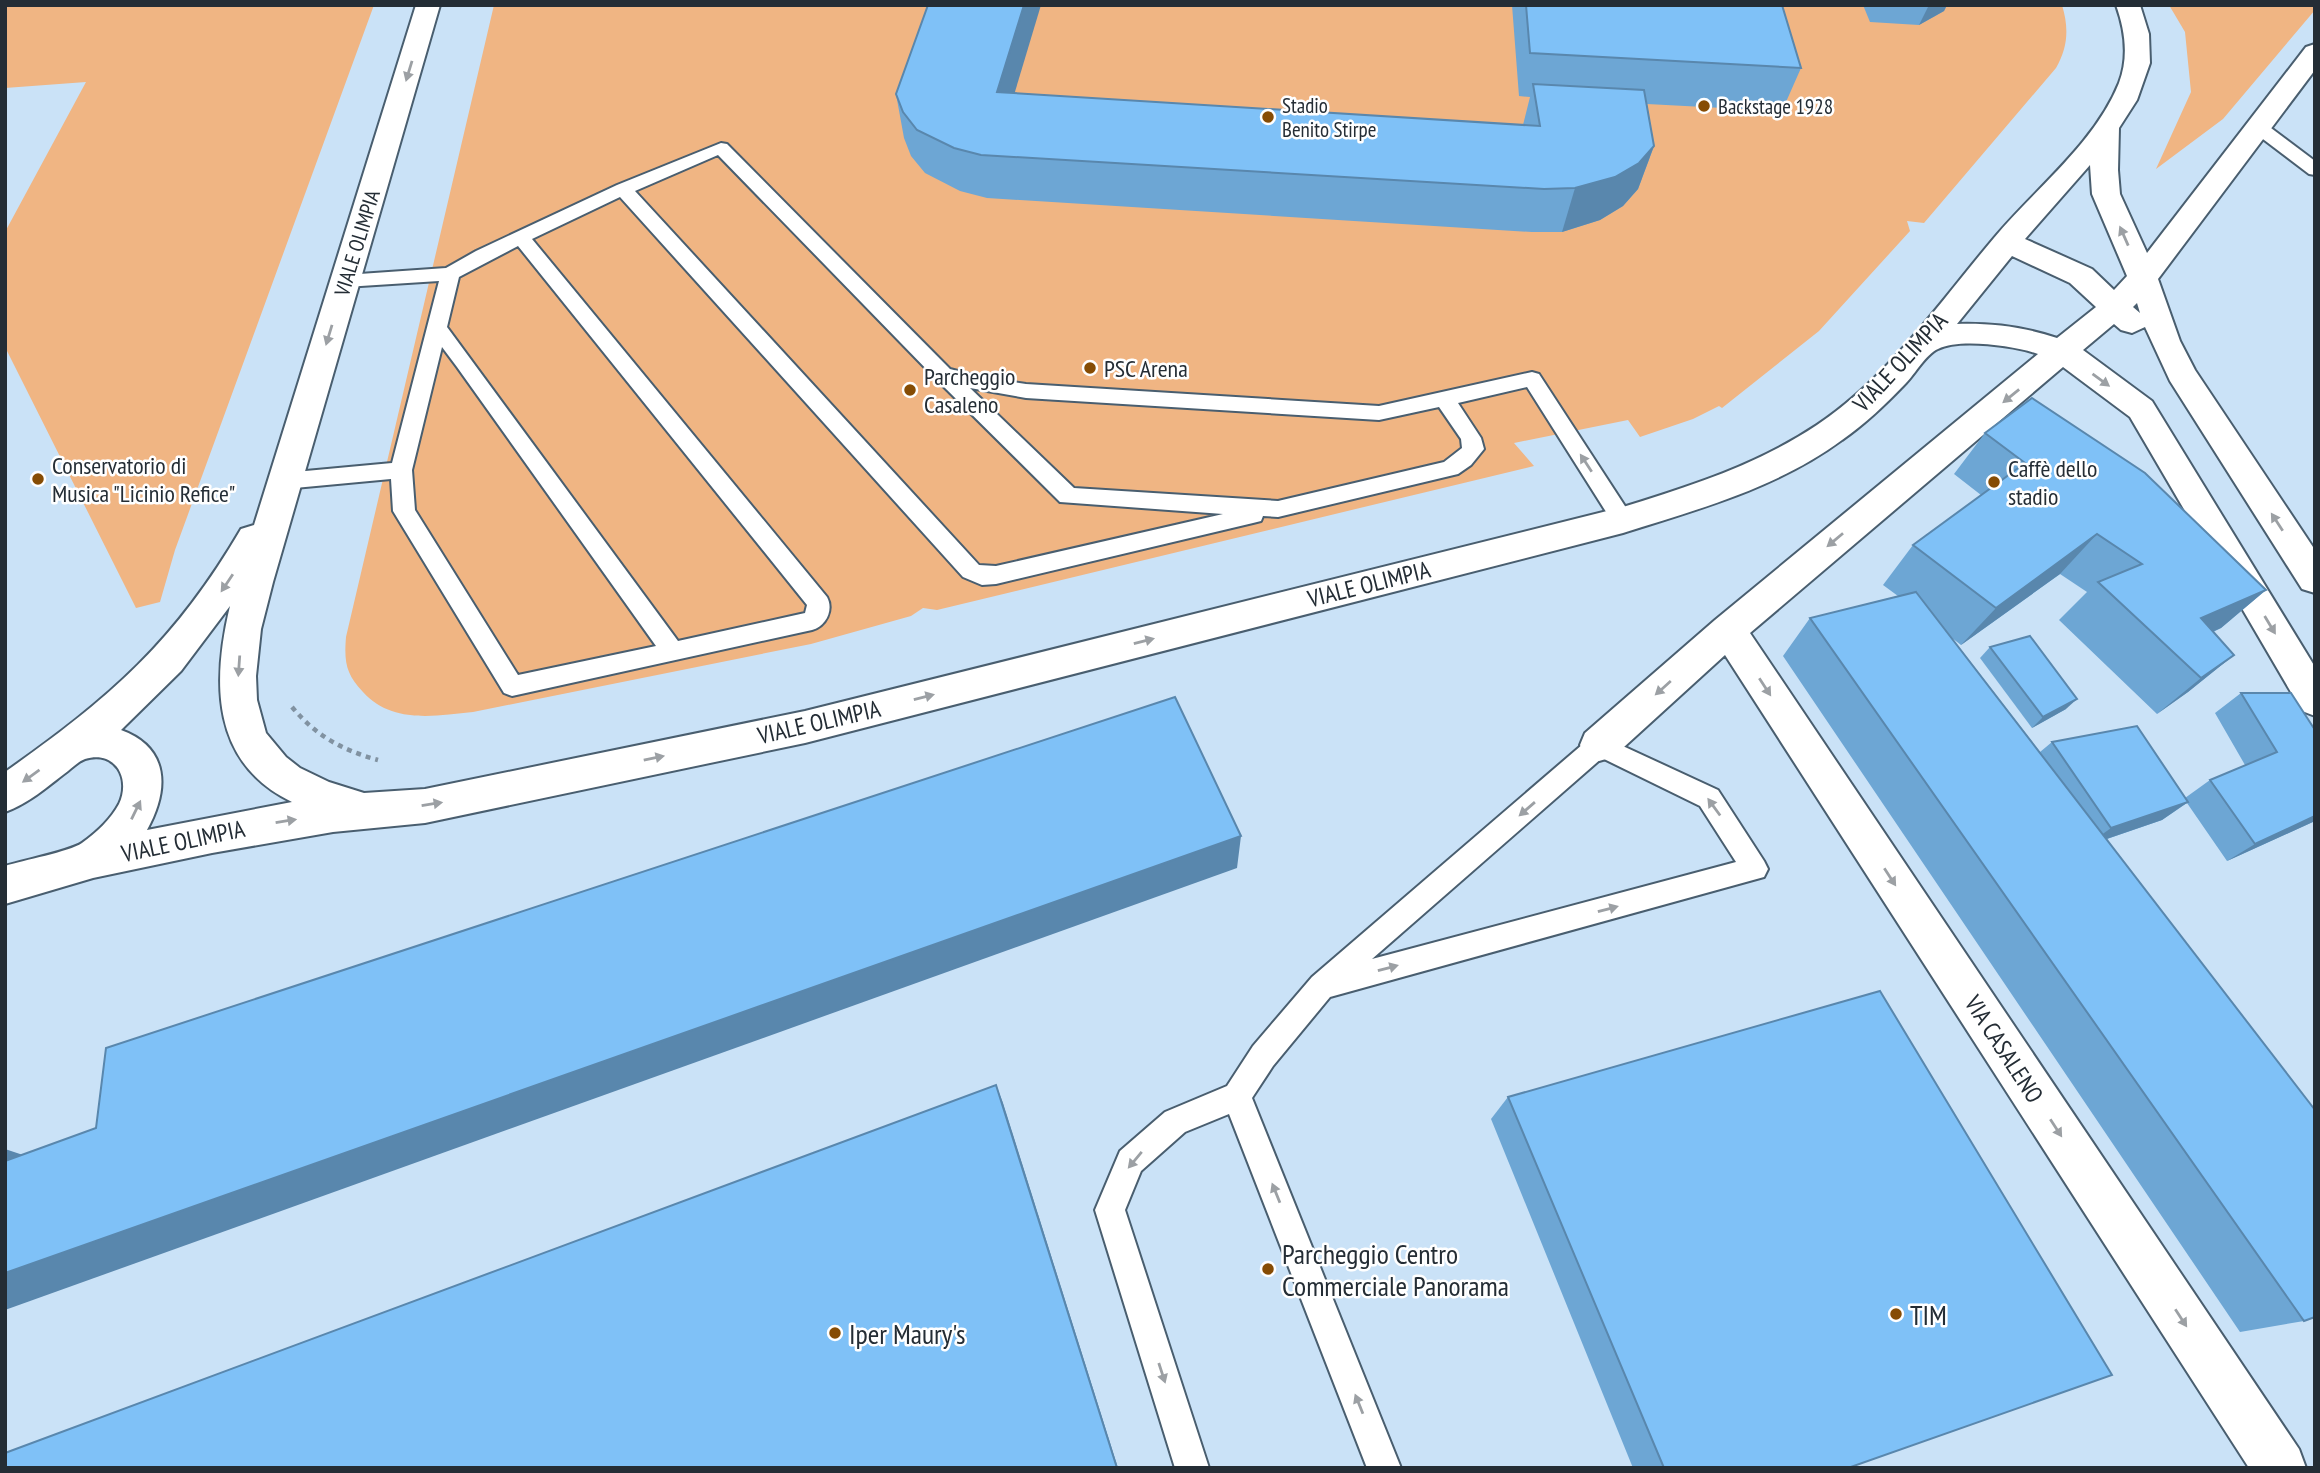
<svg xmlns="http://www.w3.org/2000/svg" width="2320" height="1473" font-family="'PT Sans Narrow',sans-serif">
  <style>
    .green { fill: #f0b583 }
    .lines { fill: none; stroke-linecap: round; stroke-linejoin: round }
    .service-casing { stroke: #495e6f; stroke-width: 4 }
    .minor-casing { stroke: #495e6f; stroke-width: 4 }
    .path { stroke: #8192a1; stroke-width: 4.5; stroke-dasharray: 5 5; stroke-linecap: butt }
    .service { fill: #fff; fill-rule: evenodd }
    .minor { fill: #fff; fill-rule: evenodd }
    .wall { fill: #6da6d4 }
    .shaded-wall { fill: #5987ad }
    .building { fill: #7fc1f7; stroke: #5987ad; stroke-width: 2 }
    .oneway { fill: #9ca0a4 }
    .poi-dot { fill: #864c04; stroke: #fff; stroke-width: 2.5 }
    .labels { text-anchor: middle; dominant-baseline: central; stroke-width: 5; stroke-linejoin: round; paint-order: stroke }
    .far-poi-label { font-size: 21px; fill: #242d35; stroke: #fff; text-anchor: start }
    .far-street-label { font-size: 21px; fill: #242d35; stroke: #fff }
    .street-label { font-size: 24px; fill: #242d35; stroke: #fff }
    .poi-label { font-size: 24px; fill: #242d35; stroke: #fff; text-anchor: start }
    .near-poi-label { font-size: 28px; fill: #242d35; stroke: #fff; text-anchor: start }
  </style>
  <rect width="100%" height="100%" fill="#cae2f7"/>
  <g class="green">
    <path d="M5,5H374L175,550L160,602L136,608L5,347V232L86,82L5,88Z"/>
    <path d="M494,5H2062C2069,28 2068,47 2056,68L1924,223L1907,221L1910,231L1819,331L1722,408L1719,406L1693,419L1640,437L1628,420L1514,443L1534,466L937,610L923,608L911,616L811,644L473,712C434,716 392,724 363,692C346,674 344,662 346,637Z"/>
    <path d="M2169,5H2315V10L2223,119L2156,169L2191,92L2185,32Z"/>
  </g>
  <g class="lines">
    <defs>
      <g id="service">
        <path d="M2257,121L2263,122L2315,161V175L2309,174L2251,130L2248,126L2251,122Z"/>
        <path d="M721,143L727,144L950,369L985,378L1026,384L1379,406L1532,372L1539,374L1634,520L1631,526L1623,528L1615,526L1527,387L1458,403L1481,438L1484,449L1471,465L1458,474L1278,517L1263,516L1261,521L1253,523L996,584L982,585L963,577L620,197L532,239L827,597C834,610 826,626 812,630L512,696L504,693L393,511L391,479L284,489L276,487L273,481L276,475L284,473L392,463L439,281L345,287L338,285L336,281L338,277L345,275L446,268L476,251L617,185ZM718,155L936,379L1060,502L1223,514L996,566L979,565L635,191ZM518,246L807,605L805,613L678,641L447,327L459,277ZM442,347L457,367L656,646L518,675L415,510L412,470ZM970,388L1026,398L1379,420L1439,407L1461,439L1462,448L1444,462L1278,501L1074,488Z"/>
        <path d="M1599,735L1718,790L1764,861L1768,869L1764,877L1330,997L1273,1066L1252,1098L1401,1468H1367L1229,1114L1185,1132L1141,1171L1125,1210L1209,1468H1175L1095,1210L1120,1151L1165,1112L1227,1086L1253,1046L1312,977L1590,738ZM1602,758L1700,806L1736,862L1372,959Z"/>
      </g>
      <path id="minor" d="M416,5H440L273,582L261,629L256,676L257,700L266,733L286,757L300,768L329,782L364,793L425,789L805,711L1623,507C1691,486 1757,465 1817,425C1889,377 1939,303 1994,238C2035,189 2095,143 2119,83C2129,57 2125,30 2116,5H2140L2149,34L2150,63L2137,100L2119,128L2118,170L2120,194L2147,253L2306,47L2315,44V70L2158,279L2180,341L2195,370L2315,550V593L2302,589L2170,381L2145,327L2132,333L2121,330L2114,324L2083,350L2152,401L2315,667V716L2302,711L2130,417L2063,367L1750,633L2299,1449L2306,1468H2249L1725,655L1613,757L1599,761L1585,757L1580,745L1585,733L1715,620L2038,354C2015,346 1960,338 1938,349C1926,354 1915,374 1906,383C1886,404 1865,424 1842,440C1777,488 1699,509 1623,533L805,743L425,823L333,832L212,853L93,878L5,904V866C23,860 69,852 82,843C96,833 111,819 119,804C131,779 116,750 85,759C79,761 73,767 68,771C48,786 28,804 5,812V772C110,698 175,642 241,529L254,525ZM2090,165L2092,194L2127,276L2114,290L2092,269L2025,239ZM2012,256L2070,283L2096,307L2057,338C2025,327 1991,323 1957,324ZM2137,303L2140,313L2133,307ZM230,606C212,682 211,763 292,802L147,830C169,790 170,748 121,730L181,671Z"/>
    </defs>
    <use href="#service" class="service-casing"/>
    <use href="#minor" class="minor-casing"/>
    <path class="path" d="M292,707C316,736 342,750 378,760"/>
    <use href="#service" class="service"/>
    <use href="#minor" class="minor"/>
  </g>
  <g class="wall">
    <path d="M1512,5H1782L1801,68L1782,111L1647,104L1654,146L1638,189L1623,206L1600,220L1562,232H1532L987,198L960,191L925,173L911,156L904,138L896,94L1015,93L1523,125L1530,97L1519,96Z"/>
    <path d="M1863,5H1947L1944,11L1919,25L1870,22Z"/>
    <path d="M1985,433L2266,590L2221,628L2213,632L2234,655L2188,692L2157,714L2059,620L2087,592L2060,574L1961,645L1952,638L2040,752L2052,742L2185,798L2210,780L2245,765L2215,713L2241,693L2315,730V821L2227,861L2187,803L2162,820L2107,839L2304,1321L2240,1332L1783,656L1810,618L1898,596L1883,585L1913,545L1981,495L1954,474Z"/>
    <path d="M1990,647L2066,709L2032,728L1980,658Z"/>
    <path d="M1508,1097L1848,1468H1633L1491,1119Z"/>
  </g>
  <g class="shaded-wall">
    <path d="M1024,5H1041L1002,135L997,92Z"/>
    <path d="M1929,5H1947L1944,11L1919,25Z"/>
    <path d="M1654,146L1638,189L1623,206L1600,220L1562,232L1575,188Z"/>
    <path d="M2097,534L2060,574L1961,645L1996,608Z"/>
    <path d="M2266,590L2221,628L2171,650L2201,618Z"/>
    <path d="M2234,655L2188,692L2157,714L2201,678Z"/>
    <path d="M2077,699L2066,709L2032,728L2043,717Z"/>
    <path d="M2188,802L2162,820L2086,846L2111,828Z"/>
    <path d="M2315,816V821L2227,861L2255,844Z"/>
    <path d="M1241,836L1237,868L5,1310V1273Z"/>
    <path d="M996,1085L1003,1103L1118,1468H1117Z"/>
    <path d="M5,1149L41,1161L5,1181Z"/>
  </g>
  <g class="building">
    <path d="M928,5H1024L997,92L1540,126L1533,84L1644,90L1654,146L1639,163L1615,177L1575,188L1544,189L981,155L954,148L917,130L903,112L896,94Z"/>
    <path d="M1526,5H1782L1801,68L1530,53Z"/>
    <path d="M2032,398L2145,473L2266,590L2201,618L2234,655L2201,678L2098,582L2142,564L2097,534L1996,608L1913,545L2025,463L1985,433Z"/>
    <path d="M1916,592L2315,1110V1317L2304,1321L1810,618Z"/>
    <path d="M2030,636L2077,699L2043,717L1990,647Z"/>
    <path d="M2241,693H2291L2315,730V816L2255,844L2210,780L2277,752Z"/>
    <path d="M1175,697L1241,836L5,1273V1161L96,1128L106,1048Z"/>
    <path d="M2137,726L2188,802L2111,828L2052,742Z"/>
    <path d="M1880,991L2112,1375L1848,1468H1664L1508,1097Z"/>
    <path d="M996,1085L1117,1468H5V1453Z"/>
  </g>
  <defs><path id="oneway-solid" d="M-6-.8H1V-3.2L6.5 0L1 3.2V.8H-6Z" transform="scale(1.75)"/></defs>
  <g class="oneway">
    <use href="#oneway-solid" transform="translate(409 71) rotate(107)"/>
    <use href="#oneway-solid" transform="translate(2124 236) rotate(-114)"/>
    <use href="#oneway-solid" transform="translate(329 335) rotate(107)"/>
    <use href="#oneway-solid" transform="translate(2101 380) rotate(36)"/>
    <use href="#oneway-solid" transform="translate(2011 396) rotate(141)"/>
    <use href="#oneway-solid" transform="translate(1586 463) rotate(-123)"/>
    <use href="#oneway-solid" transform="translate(2277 522) rotate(-123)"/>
    <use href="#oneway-solid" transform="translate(1835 540) rotate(140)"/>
    <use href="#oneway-solid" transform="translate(227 583) rotate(124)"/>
    <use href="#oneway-solid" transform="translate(2270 625) rotate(59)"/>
    <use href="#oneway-solid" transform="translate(1144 641) rotate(-14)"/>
    <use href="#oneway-solid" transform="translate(239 666) rotate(94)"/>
    <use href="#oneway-solid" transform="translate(1765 687) rotate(57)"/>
    <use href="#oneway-solid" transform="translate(1663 688) rotate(138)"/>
    <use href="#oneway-solid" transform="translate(924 697) rotate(-14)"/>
    <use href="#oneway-solid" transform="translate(654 758) rotate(-12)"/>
    <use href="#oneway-solid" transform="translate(31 776) rotate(144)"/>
    <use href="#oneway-solid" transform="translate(432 804) rotate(-9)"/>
    <use href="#oneway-solid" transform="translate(1714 807) rotate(-126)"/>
    <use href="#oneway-solid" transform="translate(1527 809) rotate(139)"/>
    <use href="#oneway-solid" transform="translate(136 810) rotate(-64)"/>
    <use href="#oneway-solid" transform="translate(286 821) rotate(-9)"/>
    <use href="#oneway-solid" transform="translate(1890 877) rotate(57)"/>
    <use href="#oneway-solid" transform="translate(1608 909) rotate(-15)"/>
    <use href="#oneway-solid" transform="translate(1388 968) rotate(-15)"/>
    <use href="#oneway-solid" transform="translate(2056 1128) rotate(57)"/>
    <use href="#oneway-solid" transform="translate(1135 1160) rotate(130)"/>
    <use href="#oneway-solid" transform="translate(1276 1193) rotate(-112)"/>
    <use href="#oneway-solid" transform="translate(2181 1318) rotate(57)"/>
    <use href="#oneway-solid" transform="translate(1162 1373) rotate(72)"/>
    <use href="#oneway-solid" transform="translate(1359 1404) rotate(-112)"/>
  </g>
  <g class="poi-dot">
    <circle cx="1704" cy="106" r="7"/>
    <circle cx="1268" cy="117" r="7"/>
    <circle cx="1090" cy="368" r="7"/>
    <circle cx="910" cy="390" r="7"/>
    <circle cx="38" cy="479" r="7"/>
    <circle cx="1994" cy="482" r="7"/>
    <circle cx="1268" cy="1269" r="7"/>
    <circle cx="1896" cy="1314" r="7"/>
    <circle cx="835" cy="1333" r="7"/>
  </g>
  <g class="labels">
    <g class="far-poi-label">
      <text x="1282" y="105">Stadio<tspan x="1282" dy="24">Benito Stirpe</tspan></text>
      <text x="1718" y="106">Backstage 1928</text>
    </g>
    <g class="far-street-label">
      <text transform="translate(357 243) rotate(-73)">VIALE OLIMPIA</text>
    </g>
    <g class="street-label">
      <text transform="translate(1900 362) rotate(-47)">VIALE OLIMPIA</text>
      <text transform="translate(1369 584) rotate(-14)">VIALE OLIMPIA</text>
      <text transform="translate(819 722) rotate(-13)">VIALE OLIMPIA</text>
      <text transform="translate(183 841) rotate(-12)">VIALE OLIMPIA</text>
      <text transform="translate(2004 1049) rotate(57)">VIA CASALENO</text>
    </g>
    <g class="poi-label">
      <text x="1104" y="368">PSC Arena</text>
      <text x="924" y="376">Parcheggio<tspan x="924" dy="28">Casaleno</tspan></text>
      <text x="52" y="465">Conservatorio di<tspan x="52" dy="28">Musica "Licinio Refice"</tspan></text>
      <text x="2008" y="468">Caffè dello<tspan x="2008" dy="28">stadio</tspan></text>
    </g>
    <g class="near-poi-label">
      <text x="1282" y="1253">Parcheggio Centro<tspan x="1282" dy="32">Commerciale Panorama</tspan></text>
      <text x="1910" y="1314">TIM</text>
      <text x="849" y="1333">Iper Maury's</text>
    </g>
  </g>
  <rect width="2320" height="1473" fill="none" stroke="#242d35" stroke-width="14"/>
</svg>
